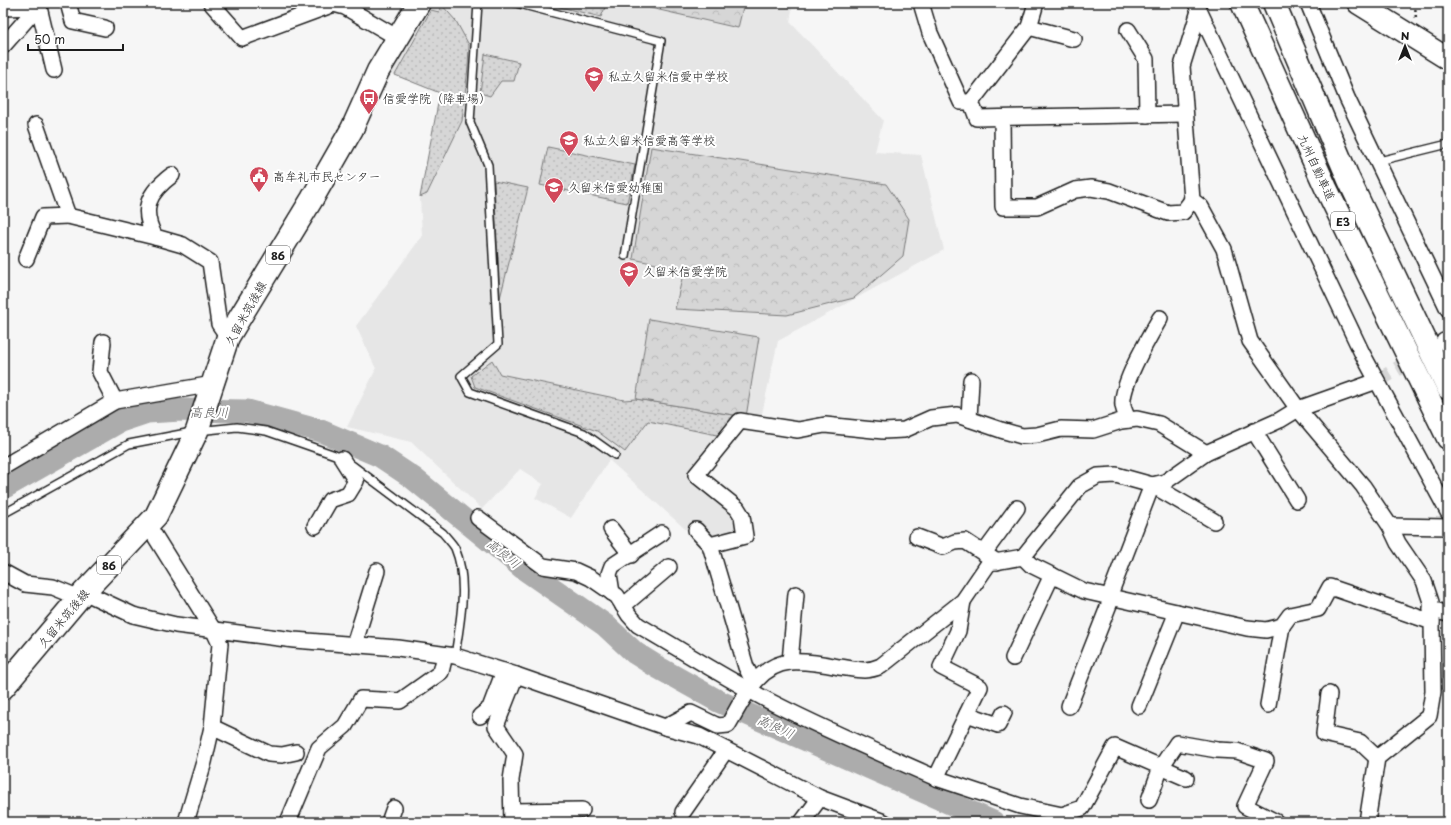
<svg xmlns="http://www.w3.org/2000/svg" width="1451" height="825" font-family="'Playpen Sans','Klee One',sans-serif">
  <style>
    .built { fill: #e6e6e6 }
    .grass { fill: url(#grass-dots); stroke: #797979 }
    .park { fill: url(#park-crowns); stroke: #797979 }
    .lines { fill: none; stroke-linecap: round; stroke-linejoin: round }
    .river { stroke: #acacac; stroke-width: 23 }
    .minor-tunnel { stroke: #d5d5d5; stroke-width: 15; stroke-dasharray: 15 8; stroke-linecap: butt }
    .service-casing { stroke: #1c1c1c; stroke-width: 10 }
    .minor-casing { stroke: #1c1c1c; stroke-width: 18 }
    .secondary-casing { stroke: #1c1c1c; stroke-width: 24 }
    .primary-casing { stroke: #1c1c1c; stroke-width: 25 }
    .motorway-casing { stroke: #1c1c1c; stroke-width: 25 }
    .path { stroke: #1c1c1c; stroke-width: 2.5; stroke-dasharray: 3 3; stroke-linecap: butt }
    .service { stroke: #fff; stroke-width: 7 }
    .minor { stroke: #fff; stroke-width: 15 }
    .secondary { stroke: #fff; stroke-width: 21 }
    .primary { stroke: #fff; stroke-width: 22 }
    .motorway { stroke: #fff; stroke-width: 22 }
    .labels { text-anchor: middle; dominant-baseline: central; stroke-width: 4; stroke-linejoin: round; paint-order: stroke }
    .shield { fill: #fff; stroke: #606060; stroke-width: 1 }
    .shield-label { font-size: 11px; font-weight: bold; fill: #1c1c1c }
    .poi-label { font-size: 12px; fill: #1c1c1c; stroke: #fff; text-anchor: start }
    .street-label { font-size: 12px; fill: #1c1c1c; stroke: #fff }
    .water-label { font-size: 13px; font-style: italic; fill: #5d5d5d; stroke: #fff }
  </style>
  <defs>
    <pattern id="grass-dots" width="8" height="8" patternUnits="userSpaceOnUse"><rect width="8" height="8" fill="#d6d6d6"/><path d="M2 2h.1M6 6h.1" fill="none" stroke="#b7b7b7" stroke-width="1.8" stroke-linecap="round"/></pattern>
    <pattern id="park-crowns" width="20" height="18" patternUnits="userSpaceOnUse"><rect width="20" height="18" fill="#d6d6d6"/><path d="M2 6a3 3 0 1 1 6 0M12 15a3 3 0 1 1 6 0" fill="none" stroke="#b7b7b7"/></pattern>
  </defs>
  <rect width="100%" height="100%" fill="#f6f6f6"/>
  <filter id="ink" filterUnits="userSpaceOnUse"><feTurbulence type="fractalNoise" baseFrequency=".025" numOctaves="2"/><feDisplacementMap in="SourceGraphic" scale="8" xChannelSelector="R" yChannelSelector="G"/><feConvolveMatrix kernelMatrix="1 2 1 2 8 2 1 2 1" color-interpolation-filters="sRGB"/></filter>
  <g filter="url(#ink)">
    <path class="built" d="M419,3H793L790,22L883,120L875,152L921,155L944,250L778,341L761,418L722,436L691,482L746,523L741,536L708,544L694,537L609,460L571,518L535,498L543,484L520,469L482,509L411,442L347,427L376,369L356,326L422,236L420,197L440,93L395,75L378,71Z"/>
    <g class="grass">
      <path d="M543,3H607L601,17Z"/>
      <path d="M441,4L456,21L469,45L468,67L462,121L427,194L420,197L440,93L395,75L431,10L439,12Z"/>
      <path d="M485,54L519,62L514,81H501L490,96L480,93Z"/>
      <path d="M548,147L635,165L627,203L540,185Z"/>
      <path d="M494,181L528,188L500,298Z"/>
      <path d="M492,360L500,374L624,400L636,399L746,417L722,436L648,421L625,452L597,431L475,387L471,376Z"/>
    </g>
    <g class="park">
      <path d="M629,3H744L738,28Z"/>
      <path d="M651,147L886,184L909,219L903,256L854,298L787,315L675,309L684,270L633,259Z"/>
      <path d="M649,319L759,337L746,417L636,399Z"/>
    </g>
    <g class="lines">
      <path class="river" d="M3,488L120,421L147,412L181,410L248,411L321,431L380,456L413,478L523,568L605,625L635,653L659,668L718,701L993,822"/>
      <path class="minor-tunnel" d="M1377,381L1438,345"/>
      <defs>
        <g id="service">
          <path d="M478,3L470,122L488,165L498,344L461,376L470,392L584,433L615,455"/>
          <path d="M516,3L661,41L625,256"/>
          <path d="M1379,161L1448,144"/>
          <path d="M3,514L129,444L197,431L237,427L266,431L335,455L352,465L443,533C447,538 452,543 455,548C469,582 460,621 455,656"/>
        </g>
        <g id="minor">
          <path d="M38,3L54,70"/>
          <path d="M68,3L73,21L105,28"/>
          <path d="M211,3L242,38L334,4L345,7L398,38"/>
          <path d="M921,3L930,33L961,102H971L977,118L1185,114"/>
          <path d="M1308,3L1347,98L1448,309"/>
          <path d="M1197,6L1362,353L1448,512"/>
          <path d="M3,8L38,7"/>
          <path d="M1199,11L1182,66L1192,200L1201,207L1224,249L1250,341L1298,409L1363,486L1390,526L1398,543L1424,581L1431,602L1432,622"/>
          <path d="M1029,27L1036,3"/>
          <path d="M1128,30L1146,59L1147,115"/>
          <path d="M3,46L41,3"/>
          <path d="M971,102L1029,27L1074,39"/>
          <path d="M1002,118L1003,207H1037L1075,190L1091,188L1109,191L1168,213L1183,212L1192,200"/>
          <path d="M36,125L68,216L155,237"/>
          <path d="M172,175C148,193 140,209 155,237L183,245L210,262L219,324L228,337"/>
          <path d="M26,259L43,217L68,216"/>
          <path d="M1444,341H1448"/>
          <path d="M103,342L100,372L115,401"/>
          <path d="M969,419L971,380"/>
          <path d="M1128,420C1127,416 1124,411 1123,406C1120,385 1149,338 1160,318"/>
          <path d="M1254,431L1297,500"/>
          <path d="M3,467L115,401L213,384"/>
          <path d="M478,518L543,566L576,571L591,578L617,596L629,615L638,625C683,651 728,680 775,704C828,731 882,754 936,778L980,687L941,667L958,631L963,601"/>
          <path d="M148,525L214,631L220,644L212,727L204,762L186,822"/>
          <path d="M315,526L330,500L348,494L356,481L342,459"/>
          <path d="M1390,526L1448,527"/>
          <path d="M611,529L631,555"/>
          <path d="M696,530L710,545L746,667L754,683"/>
          <path d="M917,537L943,547L955,542L965,541L997,562"/>
          <path d="M710,545L745,536L742,516L737,508L696,475L740,421L798,430L825,425L883,431L904,430L931,418L957,415L1001,430L1022,436L1037,435L1061,429L1093,430L1121,421L1137,419L1159,424L1206,453"/>
          <path d="M984,553L1017,508"/>
          <path d="M1023,557L1031,565L1084,591L1247,628L1266,630L1282,626L1290,615L1318,609L1330,587L1432,622L1433,692L1429,716L1377,758L1367,822"/>
          <path d="M3,572L25,584L53,587L80,598"/>
          <path d="M84,592L133,615L176,625L294,640L398,648L455,656L516,675L665,727L699,736L820,798L884,822"/>
          <path d="M612,593L609,574L612,566L662,533"/>
          <path d="M1109,597L1152,485L1214,521"/>
          <path d="M623,606L669,567"/>
          <path d="M1431,609L1448,614"/>
          <path d="M354,645L377,571"/>
          <path d="M1013,658L1052,575"/>
          <path d="M790,662L796,594"/>
          <path d="M1329,694L1324,734L1360,742L1377,758"/>
          <path d="M1268,705L1282,626"/>
          <path d="M1069,706L1112,597"/>
          <path d="M1139,706L1177,612"/>
          <path d="M967,714L998,725L1004,713"/>
          <path d="M480,716L490,708L504,671"/>
          <path d="M212,727L269,754L282,755L296,752"/>
          <path d="M665,727L691,713L718,726L728,725C743,700 757,665 790,662C806,661 824,664 839,667C856,669 865,673 881,666L963,601L989,563L1023,557L1080,486L1098,476L1116,475L1152,485L1165,482L1206,453L1280,420L1298,409L1377,381"/>
          <path d="M936,778L1020,806L1062,815L1082,808L1115,747L1186,778"/>
          <path d="M1149,800L1161,767L1177,743L1217,750L1237,751L1266,761L1245,806L1276,822"/>
          <path d="M512,811L582,810"/>
          <path d="M683,812L726,750"/>
          <path d="M288,822L319,748L345,726L361,699L400,701L441,672L445,655"/>
          <path d="M389,822L394,808"/>
          <path d="M512,822L511,780L515,754L496,726L516,675"/>
          <path d="M802,822L820,798"/>
        </g>
        <path id="secondary" d="M1358,3L1448,59"/>
        <path id="primary" d="M3,688L84,592L156,516L197,431L228,337L312,199L352,129L378,71L419,3"/>
        <g id="motorway">
          <path d="M1242,3L1326,188L1448,438"/>
          <path d="M1274,3L1349,180L1448,388"/>
        </g>
      </defs>
      <use href="#service" class="service-casing"/>
      <use href="#minor" class="minor-casing"/>
      <use href="#secondary" class="secondary-casing"/>
      <use href="#primary" class="primary-casing"/>
      <use href="#motorway" class="motorway-casing"/>
      <path class="path" d="M1415,3L1416,20"/>
      <use href="#service" class="service"/>
      <use href="#minor" class="minor"/>
      <use href="#secondary" class="secondary"/>
      <use href="#primary" class="primary"/>
      <use href="#motorway" class="motorway"/>
    </g>
  </g>
  <defs>
    <symbol id="school-pin" viewBox="-11 -11 22 30"><path d="M0 17L-7.5 6A9.5 9.5 0 1 1 7.5 6Z" fill="#d1495b" stroke="#fff"/><path d="M0-5L7-2L0 1L-7-2ZM-4 1L0 2.5L4 1V4Q0 6-4 4Z" fill="#fff"/></symbol>
    <symbol id="bus-pin" viewBox="-11 -11 22 30"><path d="M0 17L-7.5 6A9.5 9.5 0 1 1 7.5 6Z" fill="#d1495b" stroke="#fff"/><path d="M-5-6H5V4H4V6H2V4H-2V6H-4V4H-5ZM-3.5-4V0h7V-4ZM-3.5 1.2v1.5H-2V1.2ZM2 1.2v1.5H3.5V1.2Z" fill="#fff"/></symbol>
    <symbol id="civic-pin" viewBox="-11 -11 22 30"><path d="M0 17L-7.5 6A9.5 9.5 0 1 1 7.5 6Z" fill="#d1495b" stroke="#fff"/><path d="M-.6-6.5H3V-4.5H.6V-3L4-1V1h2V6H-6V1h2V-1L-.6-3ZM-1.2 2.5V6h2.4V2.5Z" fill="#fff"/></symbol>
  </defs>
  <g fill-rule="evenodd">
    <use href="#school-pin" x="583" y="65" width="22" height="30"/>
    <use href="#bus-pin" x="358" y="87" width="22" height="30"/>
    <use href="#school-pin" x="558" y="129" width="22" height="30"/>
    <use href="#civic-pin" x="248" y="165" width="22" height="30"/>
    <use href="#school-pin" x="543" y="176" width="22" height="30"/>
    <use href="#school-pin" x="618" y="260" width="22" height="30"/>
  </g>
  <g class="labels">
    <g class="shield">
      <rect x="1331" y="212" width="24" height="18" rx="3"/>
      <rect x="266" y="246" width="24" height="18" rx="3"/>
      <rect x="97" y="556" width="24" height="18" rx="3"/>
    </g>
    <g class="shield-label">
      <text x="1343" y="221">E3</text>
      <text x="278" y="255">86</text>
      <text x="109" y="565">86</text>
    </g>
    <g class="poi-label">
      <text x="608" y="76">私立久留米信愛中学校</text>
      <text x="383" y="98">信愛学院（降車場）</text>
      <text x="583" y="140">私立久留米信愛高等学校</text>
      <text x="273" y="176">高牟礼市民センター</text>
      <text x="568" y="187">久留米信愛幼稚園</text>
      <text x="643" y="271">久留米信愛学院</text>
    </g>
    <g class="street-label">
      <text transform="translate(1317 167) rotate(65)">九州自動車道</text>
      <text transform="translate(245 313) rotate(-61)">久留米筑後線</text>
      <text transform="translate(63 618) rotate(-50)">久留米筑後線</text>
    </g>
    <g class="water-label">
      <text x="209" y="411">高良川</text>
      <text transform="translate(504 553) rotate(39)">高良川</text>
      <text transform="translate(776 726) rotate(24)">高良川</text>
    </g>
  </g>
  <rect width="1451" height="825" fill="none" stroke="#fff" stroke-width="16"/>
  <rect x="8" y="8" width="1435" height="809" fill="none" stroke="#1c1c1c" stroke-width="1.5" filter="url(#ink)"/>
  <g transform="translate(1405 46)" stroke="#ffffff" stroke-width="3" paint-order="stroke">
  <path d="M0-3L7 15L0 10L-7 15Z" fill="#1c1c1c"/>
  <text y="-6" font-size="11" font-weight="bold" text-anchor="middle" fill="#1c1c1c">N</text>
  </g>
  <path d="M28 44v6h95v-6" fill="none" stroke="#1c1c1c" stroke-width="2"/>
  <text x="34" y="44" font-size="12" fill="#1c1c1c" stroke="#ffffff" stroke-width="3" paint-order="stroke">50 m</text>
</svg>
